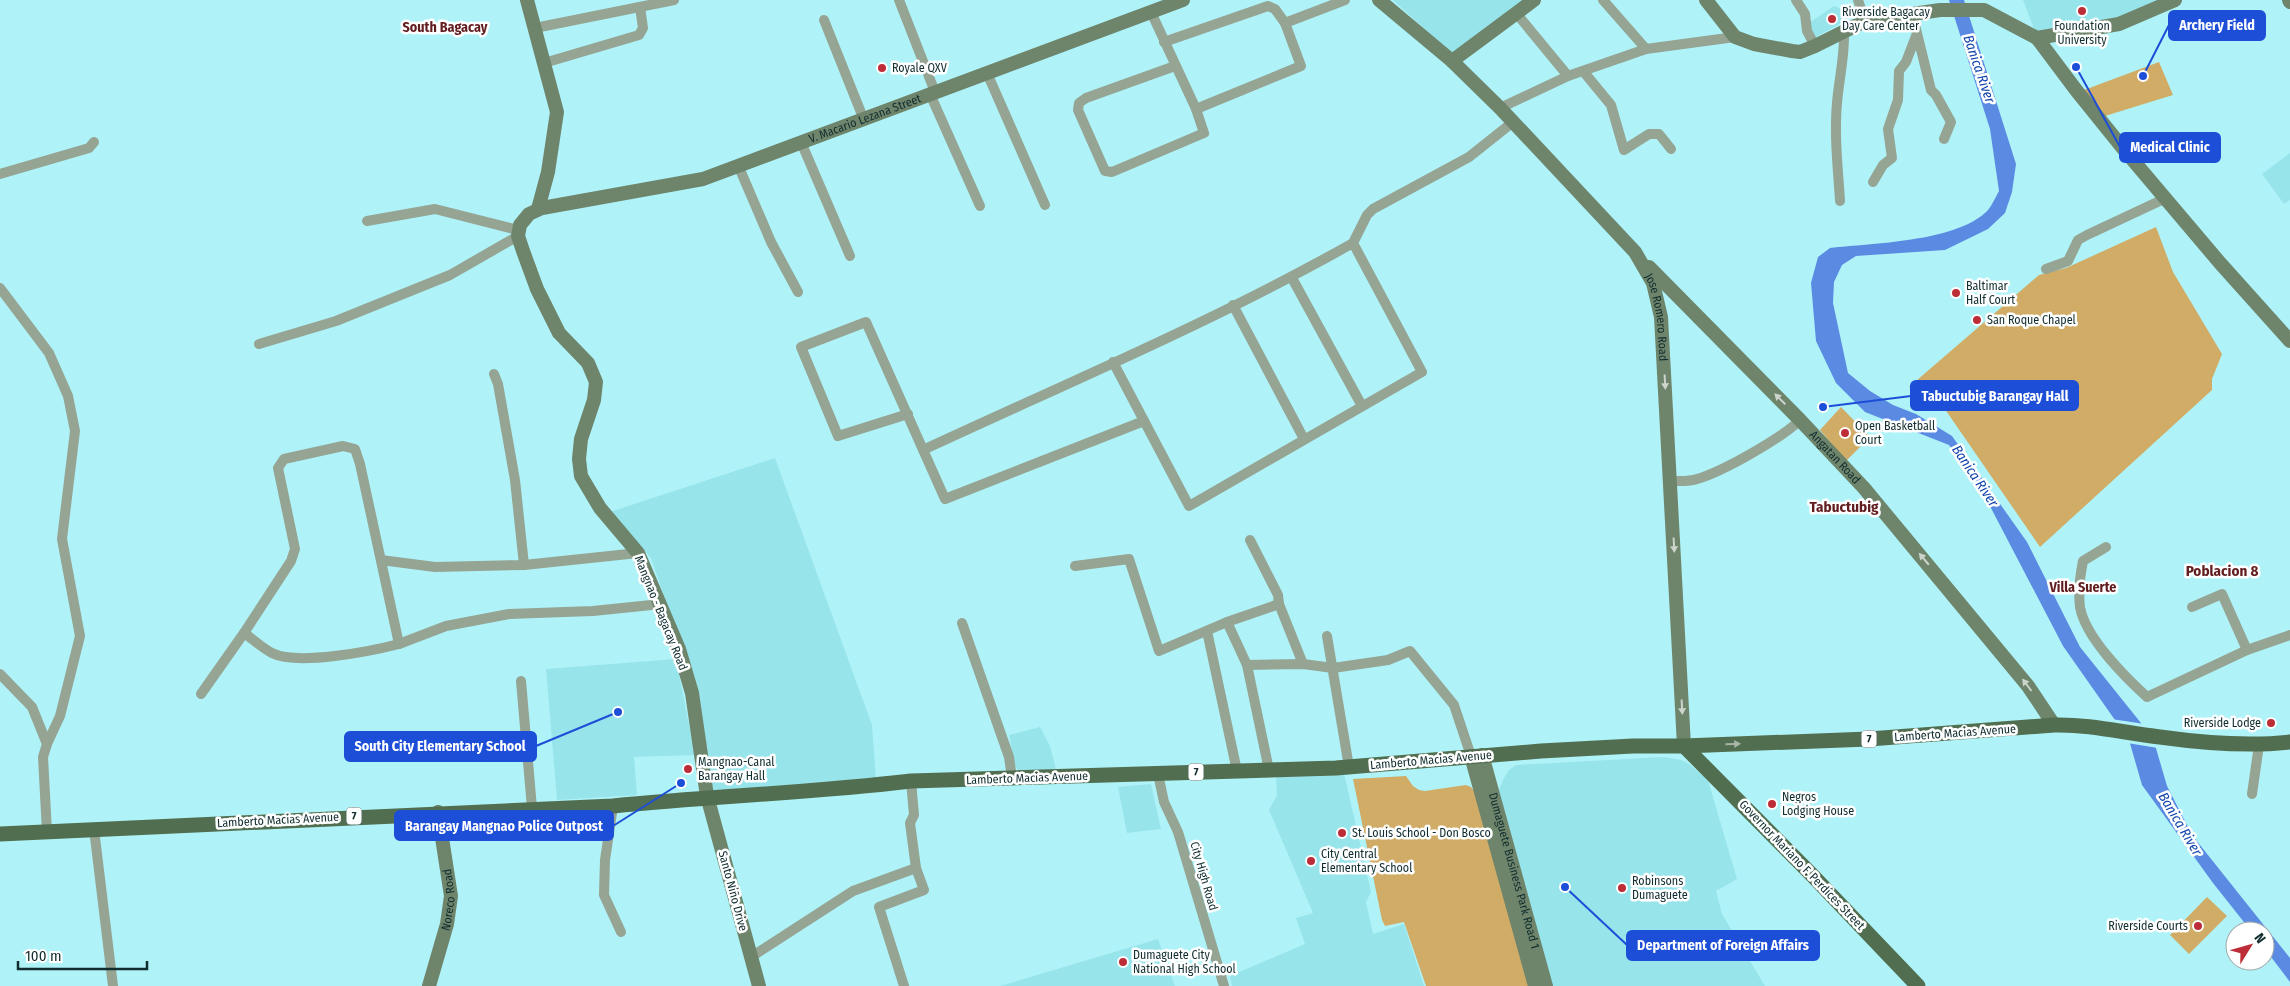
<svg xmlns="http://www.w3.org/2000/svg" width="2290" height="986" font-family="'Fira Sans Condensed',sans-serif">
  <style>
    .built { fill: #98e4eb }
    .green { fill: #d1ac66 }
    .water { fill: #5b8ae3 }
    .pier { fill: #aff3f8 }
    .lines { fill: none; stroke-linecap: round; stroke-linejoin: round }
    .street { stroke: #95a493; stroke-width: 10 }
    .secondary { stroke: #6e856c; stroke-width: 14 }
    .primary { stroke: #526e50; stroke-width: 15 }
    .oneway { fill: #ccd4cc }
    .oneway2 { fill: #a8b6a8 }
    .poi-dot { fill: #bd2d37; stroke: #fff; stroke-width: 2 }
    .labels { text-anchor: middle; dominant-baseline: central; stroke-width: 5; stroke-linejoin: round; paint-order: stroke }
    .shield { fill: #fff; stroke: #586c6d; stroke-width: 1 }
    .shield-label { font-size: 11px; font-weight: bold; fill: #112d2f }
    .poi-label { font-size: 12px; fill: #112d2f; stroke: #fff; text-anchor: start }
    .street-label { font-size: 12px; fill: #112d2f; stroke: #fff }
    .neighbourhood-label { font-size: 14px; font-weight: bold; fill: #621d1f; stroke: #fff }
    .water-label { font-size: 14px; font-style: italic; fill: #1244ac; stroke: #fff }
    .quarter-label { font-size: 15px; font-weight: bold; fill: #621d1f; stroke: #fff }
    .leader { fill: none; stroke: #1d4ed8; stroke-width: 2 }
    .callout-dot { fill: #1d4ed8; stroke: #fff; stroke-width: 2 }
    .callout { fill: #1d4ed8; stroke: #1d4ed8; stroke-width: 2 }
    .callout-label { font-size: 14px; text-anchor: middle; font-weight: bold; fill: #fff }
  </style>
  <rect width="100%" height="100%" fill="#aff3f8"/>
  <g class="built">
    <path d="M1393,0H1526L1454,56Z"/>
    <path d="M2023,0H2159L2116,22L2039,34L2034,29Z"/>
    <path d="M1834,6L1856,15L1814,38L1809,23Z"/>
    <path d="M2290,153V200L2284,204L2262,174Z"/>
    <path d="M775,458L872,725L876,780L712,791L693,682L651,558L610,512Z"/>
    <path d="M676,659L695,755L634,757L637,795L557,800L546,669Z"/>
    <path d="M1040,727L1050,746L1057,773L1020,775L1014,762L1009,735Z"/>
    <path d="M1664,757L1681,760L1689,764L1708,780L1737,879L1716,891L1722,914L1765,986H1552L1500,800L1499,790L1503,780L1508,771L1516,765Z"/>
    <path d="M1344,773L1371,892L1366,902L1373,934L1404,924L1424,986H1232L1230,976L1305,944L1296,918L1313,913L1269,810L1277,795L1276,777Z"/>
    <path d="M1151,784L1161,829L1127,833L1118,787Z"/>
    <path d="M1158,939L1175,986H1000Z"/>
  </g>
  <g class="green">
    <path d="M2159,62L2173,95L2105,116L2084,90Z"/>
    <path d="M2156,227L2173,272L2222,354L2212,379V390L2040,547L1940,402L1909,387L2039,275L2066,268Z"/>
    <path d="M1841,407L1870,437L1846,461L1820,430Z"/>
    <path d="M1406,776L1413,786L1419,790L1425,791L1466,785L1471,787L1475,792L1529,986H1426L1404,922L1385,926L1382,920L1353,779Z"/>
    <path d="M2207,897L2227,916L2189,954L2170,935Z"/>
  </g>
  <path class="water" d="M1949,0H1964L2016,164L2012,192L2005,213L1988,229L1945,250L1856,256L1842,265L1834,282L1833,303L1848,373L1870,391L1893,405L1916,414L1952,436L2027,542L2080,647L2153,738L2167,786L2192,835L2290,958V982L2265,949V931H2251L2213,883L2142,785L2129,740L2063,646L1980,487L1949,445L1865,412L1836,383L1816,341L1811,283L1818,257L1830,248C1873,243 1952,242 1985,213C1991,208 1995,198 1999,191L1990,129Z"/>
  <path class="pier" d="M2111,719L2145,724L2156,737L2158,748L2127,743Z"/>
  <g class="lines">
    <g class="street">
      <path d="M899,0L935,92"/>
      <path d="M1603,0L1646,49"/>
      <path d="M1796,0L1805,14L1807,31L1815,46"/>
      <path d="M1858,0L1865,21"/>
      <path d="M1151,12L1196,109L1204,133L1112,172L1105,171L1078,110L1079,103L1086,98L1175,66"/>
      <path d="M1912,13L1931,90L1936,95L1951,122L1944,139"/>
      <path d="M1517,14L1568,76"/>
      <path d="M824,20L864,120"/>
      <path d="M535,28L674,0"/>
      <path d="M1164,42L1268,6L1275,9L1285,23"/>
      <path d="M544,63L639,35L643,28L640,7"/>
      <path d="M1583,71L1611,105L1624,150L1649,134H1659L1671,149"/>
      <path d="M987,73L1045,205"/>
      <path d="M930,94L980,206"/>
      <path d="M1500,108L1568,76L1646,49L1735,37"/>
      <path d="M1196,109L1301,66L1285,23L1345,0"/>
      <path d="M801,142L850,256"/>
      <path d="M738,165L771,242L798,292"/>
      <path d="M0,174L89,148L94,142"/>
      <path d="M1873,182L1883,165L1892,158L1888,129L1898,100L1899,71L1906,62L1916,36"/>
      <path d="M1840,201C1838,168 1834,136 1837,103C1839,78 1845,56 1844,30"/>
      <path d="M367,221L435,209L518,230"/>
      <path d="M1353,243L1367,215L1373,209L1469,157L1513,122"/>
      <path d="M2046,269L2068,261L2078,240L2087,235L2166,198"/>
      <path d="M1292,278L1362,406"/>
      <path d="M0,288L49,353L68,396L75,431L62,539L80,636L60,716L47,744L43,757L47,832"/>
      <path d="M1233,305L1304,439"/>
      <path d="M259,344L336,321L450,275L518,236"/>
      <path d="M494,374L498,384L515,480L524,565"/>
      <path d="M908,414L838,436L801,347L866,322L945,499L1144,421"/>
      <path d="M923,450C1067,383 1215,321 1353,243L1422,372L1189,506L1113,362"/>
      <path d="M1670,481C1679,481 1689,482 1697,479C1722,472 1782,438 1800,420"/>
      <path d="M1250,540L1278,595L1279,604L1303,664"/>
      <path d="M2106,547L2083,561C2080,576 2078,592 2080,607C2085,637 2125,677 2147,697L2247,650L2290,635"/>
      <path d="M381,560L435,567L524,565L638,553"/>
      <path d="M1075,566L1129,559L1159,651L1227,622L1279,604"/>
      <path d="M2192,607L2222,594L2247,650"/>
      <path d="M1227,622L1247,665L1269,770"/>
      <path d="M962,623L1009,757L1012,778"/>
      <path d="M1207,631L1237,771"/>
      <path d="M244,633C253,639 262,648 272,653C297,666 372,651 399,644"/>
      <path d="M1327,636L1349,767"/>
      <path d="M1247,665L1303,664L1333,668L1388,660L1410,651L1454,705L1471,756"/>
      <path d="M0,674L32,707L47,744"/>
      <path d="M521,681L532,808"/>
      <path d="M201,694L244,633L291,561L295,549L278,468L284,459L343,446L355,449L360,464L399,644L446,626L509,614L593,611L661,604"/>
      <path d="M1158,774L1164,802L1178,832L1224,986"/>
      <path d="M2252,794L2259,745"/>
      <path d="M613,806L605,860L604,895L621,932"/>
      <path d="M94,829L113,986"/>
      <path d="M751,957L853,891L916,868"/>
      <path d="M904,986L879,907L924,890L916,868L910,823L914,815L911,781"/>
    </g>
    <g class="secondary">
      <path d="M527,0L557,112L548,172L538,209"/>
      <path id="s1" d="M1379,0L1452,61L1500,108L1635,252L1653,283L1661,317L1684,746"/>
      <path d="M1706,0L1735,37L1754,44L1792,51L1800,52L1815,46L1865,21L1940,10H1984L2037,38L2076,90L2126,152L2220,263L2290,341"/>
      <path d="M2289,0L2290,2"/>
      <path d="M2037,38L2119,24L2175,0"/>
      <path d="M1452,61L1534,0"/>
      <path id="s2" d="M1649,267L1800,420L1864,488L2028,686L2054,725"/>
      <path id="s3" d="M1482,755L1546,986"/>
      <path d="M1471,756L1535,986"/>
      <path id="s4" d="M429,986L447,924L451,896L438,812"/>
      <path id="s5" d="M759,986L707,796L692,693L679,649L638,553L600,508L581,476L579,459L581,439L594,400L596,382L588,363L559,333L537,289L523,251L518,236L520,225L529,214L542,208L703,179L1183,0"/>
    </g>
    <g class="primary">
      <path d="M1684,746L1812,875L1918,986"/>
      <path d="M0,834L613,806C712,796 812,793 911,781L1336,768L1541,751L1633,746H1684L1869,739L2054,725C2090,724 2124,733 2160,737C2203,743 2247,747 2290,742"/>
    </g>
  </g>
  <defs><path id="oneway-solid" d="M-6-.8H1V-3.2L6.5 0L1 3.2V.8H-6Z" transform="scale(1.25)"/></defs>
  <g class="oneway">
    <use href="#oneway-solid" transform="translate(1665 382) rotate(87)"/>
    <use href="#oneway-solid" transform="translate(1780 399) rotate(-135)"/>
    <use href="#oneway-solid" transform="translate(1674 545) rotate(87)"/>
    <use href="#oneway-solid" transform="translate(1924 559) rotate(-130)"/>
    <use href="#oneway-solid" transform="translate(2027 685) rotate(-127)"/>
    <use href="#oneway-solid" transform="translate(1682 707) rotate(87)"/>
  </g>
  <use class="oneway2" href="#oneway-solid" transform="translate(1733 744) rotate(-2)"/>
  <g class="poi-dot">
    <circle cx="2082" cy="11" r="5"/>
    <circle cx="1832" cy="19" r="5"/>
    <circle cx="882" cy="68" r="5"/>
    <circle cx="1956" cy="293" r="5"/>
    <circle cx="1977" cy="320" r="5"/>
    <circle cx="1845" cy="433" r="5"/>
    <circle cx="2271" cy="723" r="5"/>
    <circle cx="688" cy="769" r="5"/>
    <circle cx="1772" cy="804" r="5"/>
    <circle cx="1342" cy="833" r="5"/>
    <circle cx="1311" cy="861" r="5"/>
    <circle cx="1622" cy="888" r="5"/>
    <circle cx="2198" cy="926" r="5"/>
    <circle cx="1123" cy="962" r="5"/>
  </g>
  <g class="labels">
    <g class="shield">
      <rect x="1861.5" y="730.5" width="15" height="17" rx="4"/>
      <rect x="1188.5" y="763.5" width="15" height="17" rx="4"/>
      <rect x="346.5" y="807.5" width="15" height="17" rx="4"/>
    </g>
    <g class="shield-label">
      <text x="1869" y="739">7</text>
      <text x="1196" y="772">7</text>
      <text x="354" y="816">7</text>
    </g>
    <g class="poi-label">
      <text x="1842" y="12">Riverside Bagacay<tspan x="1842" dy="14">Day Care Center</tspan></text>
      <text x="2082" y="26" text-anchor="middle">Foundation<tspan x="2082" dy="14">University</tspan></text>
      <text x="892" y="68">Royale QXV</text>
      <text x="1966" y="286">Baltimar<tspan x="1966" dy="14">Half Court</tspan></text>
      <text x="1987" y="320">San Roque Chapel</text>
      <text x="1855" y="426">Open Basketball<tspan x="1855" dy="14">Court</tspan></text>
      <text x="2261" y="723" text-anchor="end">Riverside Lodge</text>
      <text x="698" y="762">Mangnao-Canal<tspan x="698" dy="14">Barangay Hall</tspan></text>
      <text x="1782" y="797">Negros<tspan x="1782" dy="14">Lodging House</tspan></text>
      <text x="1352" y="833">St. Louis School - Don Bosco</text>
      <text x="1321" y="854">City Central<tspan x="1321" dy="14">Elementary School</tspan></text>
      <text x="1632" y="881">Robinsons<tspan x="1632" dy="14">Dumaguete</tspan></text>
      <text x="2188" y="926" text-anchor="end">Riverside Courts</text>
      <text x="1133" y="955">Dumaguete City<tspan x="1133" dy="14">National High School</tspan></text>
    </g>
    <g class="street-label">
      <text stroke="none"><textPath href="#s5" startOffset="1188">V. Macario Lezana Street</textPath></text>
      <text stroke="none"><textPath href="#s1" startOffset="430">Jose Romero Road</textPath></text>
      <text stroke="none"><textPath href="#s2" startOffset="266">Angatan Road</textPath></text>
      <text transform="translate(661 613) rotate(68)">Mangnao - Bagacay Road</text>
      <text transform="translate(1955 733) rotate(-4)">Lamberto Macias Avenue</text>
      <text transform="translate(1431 760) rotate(-5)">Lamberto Macias Avenue</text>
      <text transform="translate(1027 778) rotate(-2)">Lamberto Macias Avenue</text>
      <text transform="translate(278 820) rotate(-3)">Lamberto Macias Avenue</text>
      <text transform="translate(1802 865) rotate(46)">Governor Mariano F. Perdices Street</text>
      <text stroke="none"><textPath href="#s3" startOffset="120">Dumaguete Business Park Road 1</textPath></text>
      <text transform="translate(1204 876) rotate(74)">City High Road</text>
      <text transform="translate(733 891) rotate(75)">Santo Niño Drive</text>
      <text stroke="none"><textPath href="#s4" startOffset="89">Noreco Road</textPath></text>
    </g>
    <g class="neighbourhood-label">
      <text x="445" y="27">South Bagacay</text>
      <text x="2083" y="587">Villa Suerte</text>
    </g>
    <g class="water-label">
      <text transform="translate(1979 69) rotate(71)">Banica River</text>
      <text transform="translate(1975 476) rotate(56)">Banica River</text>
      <text transform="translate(2180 824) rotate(59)">Banica River</text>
    </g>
    <g class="quarter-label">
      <text x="1844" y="507">Tabuctubig</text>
      <text x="2222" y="571">Poblacion 8</text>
    </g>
  </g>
  <path class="leader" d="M2143 76L2169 25M2076 67L2120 147M1823 407L1911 396M618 712L536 746M681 783L613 826M1565 887L1627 945"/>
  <g class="callout-dot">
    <circle cx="2143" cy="76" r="5"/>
    <circle cx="2076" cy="67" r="5"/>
    <circle cx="1823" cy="407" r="5"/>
    <circle cx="618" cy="712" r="5"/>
    <circle cx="681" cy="783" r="5"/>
    <circle cx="1565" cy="887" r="5"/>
  </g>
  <g class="callout">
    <rect x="2169" y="11" width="96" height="29" rx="5"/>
    <rect x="2120" y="133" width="100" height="29" rx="5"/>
    <rect x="1911" y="381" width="167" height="29" rx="5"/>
    <rect x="345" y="732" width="191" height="29" rx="5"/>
    <rect x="395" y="811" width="218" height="29" rx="5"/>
    <rect x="1627" y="931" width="192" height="29" rx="5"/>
  </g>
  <g class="callout-label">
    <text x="2217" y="30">Archery Field</text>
    <text x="2170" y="152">Medical Clinic</text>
    <text x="1995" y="401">Tabuctubig Barangay Hall</text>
    <text x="440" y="751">South City Elementary School</text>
    <text x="504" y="831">Barangay Mangnao Police Outpost</text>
    <text x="1723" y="950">Department of Foreign Affairs</text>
  </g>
  <g transform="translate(2250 946) rotate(53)"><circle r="24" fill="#ffffff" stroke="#a0abac"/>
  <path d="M0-4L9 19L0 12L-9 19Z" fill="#bd2d37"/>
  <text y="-8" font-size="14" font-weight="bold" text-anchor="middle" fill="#112d2f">N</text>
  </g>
  <path d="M18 961v8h129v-8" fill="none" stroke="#112d2f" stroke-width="2.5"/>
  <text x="25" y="961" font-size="15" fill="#112d2f" stroke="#ffffff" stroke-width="4" paint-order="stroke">100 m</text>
</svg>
